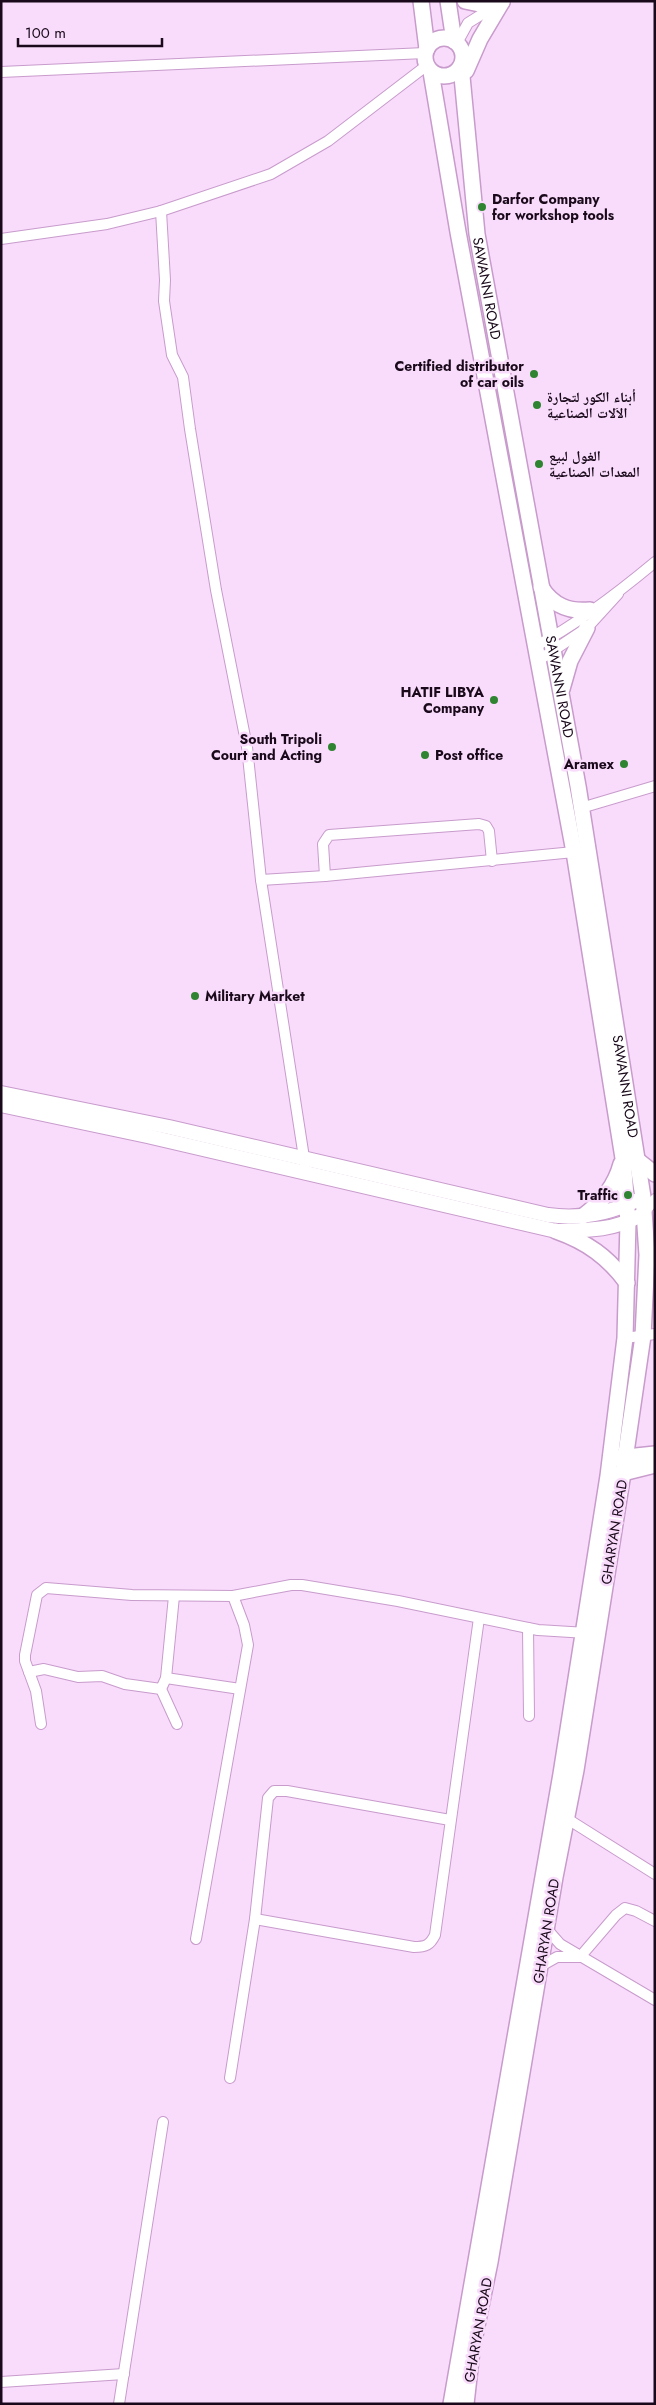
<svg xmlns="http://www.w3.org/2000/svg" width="656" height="2405" font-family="Jost,'Noto Naskh Arabic',sans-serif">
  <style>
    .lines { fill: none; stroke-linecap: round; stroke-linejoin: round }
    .minor-casing { stroke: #c89bcc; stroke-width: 12 }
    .major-casing { stroke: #c89bcc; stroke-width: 16 }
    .highway-casing { stroke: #c89bcc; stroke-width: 18 }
    .minor { stroke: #fff; stroke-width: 10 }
    .major { stroke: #fff; stroke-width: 14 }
    .highway { stroke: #fff; stroke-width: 15 }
    .poi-dot { fill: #2f8431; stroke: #f9dcfb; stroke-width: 2 }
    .labels { text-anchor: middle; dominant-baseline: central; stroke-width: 5; stroke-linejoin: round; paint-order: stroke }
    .poi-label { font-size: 14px; font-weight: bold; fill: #19091a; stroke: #f9dcfb; text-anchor: start }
    .street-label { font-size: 14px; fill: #19091a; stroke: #f9dcfb }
  </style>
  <rect width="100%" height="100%" fill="#f9dcfb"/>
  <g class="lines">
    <defs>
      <g id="minor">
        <path d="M457,43L468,23L495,6"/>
        <path d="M1,72L425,53"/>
        <path d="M161,211L165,280L164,301L172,355L183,377L190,429L216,590L247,747L261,880L305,1164"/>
        <path d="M1,239L107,224L161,211L271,174L328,141L426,66"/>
        <path d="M536,646C577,624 619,592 655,562"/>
        <path d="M539,660L587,628L618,594"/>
        <path d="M581,808L655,786"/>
        <path d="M325,876L323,844L329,835L479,824L486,826L489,831L492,861"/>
        <path d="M261,880L325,876L574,852"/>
        <path d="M644,1213L655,1199"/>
        <path d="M625,1338L655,1334"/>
        <path d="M174,1596L166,1678L161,1689L177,1724"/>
        <path d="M528,1628L529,1716"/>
        <path d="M29,1672L44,1669L78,1677L102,1676L125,1684L161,1689"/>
        <path d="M166,1678L240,1689"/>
        <path d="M41,1724L36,1691L25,1661V1655L37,1595L46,1588L132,1595L233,1596L291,1585H302L398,1601L538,1630L587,1633"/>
        <path d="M566,1818L655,1874"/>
        <path d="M255,1919L414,1947C426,1947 430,1945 435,1935L479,1618"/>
        <path d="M546,1928L560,1944L655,2000"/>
        <path d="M196,1939L248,1645L244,1625L233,1596"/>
        <path d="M541,1966L557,1957H580L616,1915L625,1908L636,1911L655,1921"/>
        <path d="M230,2078L255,1919L268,1798L274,1791H287L450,1820"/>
        <path d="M1,2382L124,2374"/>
        <path d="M119,2404L163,2122"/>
      </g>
      <g id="major">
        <path d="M1,1093L169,1127L548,1215C578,1219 608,1214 635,1201"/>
        <path d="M1,1105L147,1136L556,1231C584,1230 612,1231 637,1217"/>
      </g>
      <g id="highway">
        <path d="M421,1L427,49"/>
        <path d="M448,1L454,41"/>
        <path d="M465,1L484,5L502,2"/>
        <circle cx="444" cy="57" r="19"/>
        <path id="s1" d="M461,66L477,234L578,786L643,1197L647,1255L643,1336L623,1473L576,1770L555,1877L490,2262L472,2350L466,2404"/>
        <path d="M466,71L480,39L502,2"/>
        <path d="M431,72L458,232L574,852L623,1158L628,1222L625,1338L608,1476L561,1774L451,2404"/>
        <path d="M541,587C553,606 569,612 590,610"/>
        <path d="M562,689L570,661L587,628"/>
        <path d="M636,1159L655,1174"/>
        <path d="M583,1216C601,1203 615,1187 621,1164"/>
        <path d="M556,1231C587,1242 608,1257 627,1283"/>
        <path d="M617,1458L655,1454"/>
        <path d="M615,1475L655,1465"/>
      </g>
    </defs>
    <use href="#minor" class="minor-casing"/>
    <use href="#major" class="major-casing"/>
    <use href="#highway" class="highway-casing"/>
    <use href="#minor" class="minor"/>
    <use href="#major" class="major"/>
    <use href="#highway" class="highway"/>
  </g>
  <g class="poi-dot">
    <circle cx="482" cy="207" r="5"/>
    <circle cx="534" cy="374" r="5"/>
    <circle cx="537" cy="405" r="5"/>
    <circle cx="539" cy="464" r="5"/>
    <circle cx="494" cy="700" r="5"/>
    <circle cx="332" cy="747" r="5"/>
    <circle cx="425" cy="755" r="5"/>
    <circle cx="624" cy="764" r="5"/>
    <circle cx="195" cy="996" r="5"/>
    <circle cx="628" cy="1195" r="5"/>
  </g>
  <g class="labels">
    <g class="poi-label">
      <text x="492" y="199">Darfor Company<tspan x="492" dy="16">for workshop tools</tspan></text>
      <text x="524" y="366" text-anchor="end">Certified distributor<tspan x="524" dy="16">of car oils</tspan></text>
      <text x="547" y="397">أبناء الكور لتجارة<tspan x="547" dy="16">الاَلات الصناعية</tspan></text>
      <text x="549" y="456">الغول لبيع<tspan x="549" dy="16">المعدات الصناعية</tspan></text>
      <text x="484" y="692" text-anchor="end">HATIF LIBYA<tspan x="484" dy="16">Company</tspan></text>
      <text x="322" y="739" text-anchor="end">South Tripoli<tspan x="322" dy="16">Court and Acting</tspan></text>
      <text x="435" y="755">Post office</text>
      <text x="614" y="764" text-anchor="end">Aramex</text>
      <text x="205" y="996">Military Market</text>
      <text x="618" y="1195" text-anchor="end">Traffic</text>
    </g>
    <g class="street-label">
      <text stroke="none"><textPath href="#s1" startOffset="224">SAWANNI ROAD</textPath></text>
      <text stroke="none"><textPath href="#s1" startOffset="629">SAWANNI ROAD</textPath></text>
      <text stroke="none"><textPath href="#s1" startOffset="1034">SAWANNI ROAD</textPath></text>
      <text transform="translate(614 1532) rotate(-81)">GHARYAN ROAD</text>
      <text transform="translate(546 1931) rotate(-81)">GHARYAN ROAD</text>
      <text transform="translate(478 2330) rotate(-80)">GHARYAN ROAD</text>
    </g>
  </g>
  <rect width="656" height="2405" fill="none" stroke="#19091a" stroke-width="5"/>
  <path d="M18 38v8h144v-8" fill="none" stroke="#19091a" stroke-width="2.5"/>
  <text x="25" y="38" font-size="15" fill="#19091a" stroke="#f9dcfb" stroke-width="4" paint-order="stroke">100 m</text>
</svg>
